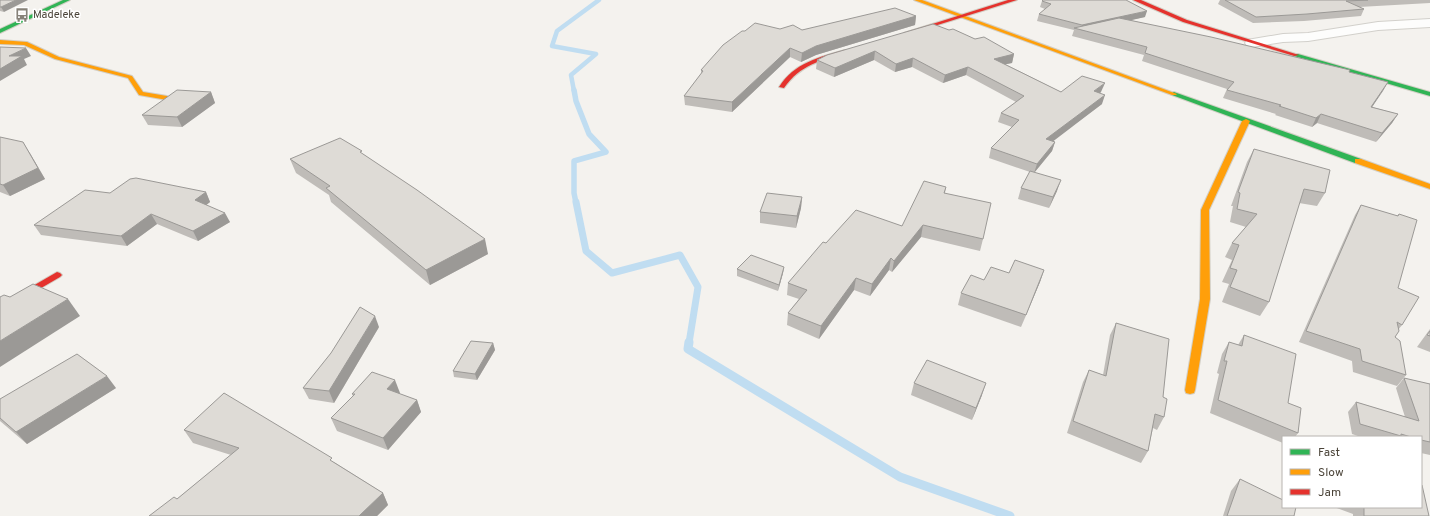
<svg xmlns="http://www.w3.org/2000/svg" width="1430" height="516" font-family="Overpass,sans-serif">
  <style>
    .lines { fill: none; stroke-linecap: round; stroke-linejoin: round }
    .stream-far3 { stroke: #c0ddf1; stroke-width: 4.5 }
    .stream-far2 { stroke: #c0ddf1; stroke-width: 5.5 }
    .stream-far1 { stroke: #c0ddf1; stroke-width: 7 }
    .stream { stroke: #c0ddf1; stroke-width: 9 }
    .street-casing { stroke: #d2d0cb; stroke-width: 2 }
    .fast-casing { stroke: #d3cfc5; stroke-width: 2 }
    .slow-casing { stroke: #d3cfc5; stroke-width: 2 }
    .jam-casing { stroke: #d3cfc5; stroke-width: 2 }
    .street { fill: #fdfdfc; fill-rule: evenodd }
    .fast { fill: #30b455; fill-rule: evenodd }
    .slow { fill: #ff9f0a; fill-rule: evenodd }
    .jam { fill: #e5322d; fill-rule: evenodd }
    .wall { fill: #bfbcb8 }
    .shaded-wall { fill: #9b9996 }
    .building { fill: #dedbd6; stroke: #9b9996 }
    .labels { text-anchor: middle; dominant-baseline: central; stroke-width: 3; stroke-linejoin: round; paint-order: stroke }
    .far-poi-label { font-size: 11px; fill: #4b4439; stroke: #fff; text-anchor: start }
  </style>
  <rect width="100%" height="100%" fill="#f4f2ee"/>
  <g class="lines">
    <path class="stream-far3" d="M574,91L571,75L596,54L552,46L557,31L599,0"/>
    <path class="stream-far2" d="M574,90L576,101L589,134L606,152L574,161V193L576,203"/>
    <path class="stream-far1" d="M576,202L586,251L612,273L680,255L698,287L689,343"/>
    <path class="stream" d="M689,342L688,349L900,477L1010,516"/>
    <defs>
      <path id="street" d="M1430,19V27L1378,30L1308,41L1283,42L1252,47L1247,46L1245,43L1247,40L1283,34L1308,33L1378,22Z"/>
      <g id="fast">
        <path d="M63,0H70L0,33V29Z"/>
        <path d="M1294,54H1298L1430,92V96L1294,56Z"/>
        <path d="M1174,92L1361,159L1362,161L1358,163H1355L1172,95V93Z"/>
      </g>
      <g id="slow">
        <path d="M914,0H922L1177,94L1176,95H1172Z"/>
        <path d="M0,40L27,42L59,57L132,76L143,92L167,96L170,98L167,100L139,95L128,78L55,59L24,45L0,44Z"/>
        <path d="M1246,119L1250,121L1209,210L1210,299L1195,390L1194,393L1190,394L1186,393L1185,390L1200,299L1201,210L1242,121Z"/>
        <path d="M1355,159H1361L1430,184V189L1355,163Z"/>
      </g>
      <g id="jam">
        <path d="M1008,0H1017L909,34L904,33Z"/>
        <path d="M1133,0H1141L1187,20L1299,55L1294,56L1183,22Z"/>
        <path d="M845,50L847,51V53C821,60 800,65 784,88L779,87C794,63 819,57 845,50Z"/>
        <path d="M57,272L60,273L62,275L60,277L0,312V305Z"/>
      </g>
    </defs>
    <use href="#street" class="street-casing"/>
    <use href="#fast" class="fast-casing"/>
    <use href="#slow" class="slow-casing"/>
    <use href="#jam" class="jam-casing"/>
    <use href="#street" class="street"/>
    <use href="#fast" class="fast"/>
    <use href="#slow" class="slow"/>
    <use href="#jam" class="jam"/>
  </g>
  <g class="wall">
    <path d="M0,0L4,12L0,11Z"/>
    <path d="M1220,0H1430V3L1359,7L1364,9L1361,16L1304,21L1253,23L1218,4Z"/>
    <path d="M1042,1L1145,17L1130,20L1349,72L1388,82L1372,107L1398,114L1392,123L1376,142L1317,123L1312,127L1275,115L1276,114L1223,98L1227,89L1142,61L1144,55L1072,36L1074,30L1037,21L1039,14L1045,9L1040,7Z"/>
    <path d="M916,16L915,25L816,55L801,62L790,57L732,112L685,105L684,96L701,74V70L745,31L780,29L802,30Z"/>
    <path d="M949,30L975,39L1014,54L1012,63L1005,64L1061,92H1101L1100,93L1102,104L1052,141L1055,142L1052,151L1034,173L1057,191L1049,208L1018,199L1021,188L1030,172L989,158L991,148L1012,127L998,122L1001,113L1016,102L966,75L943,83L912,67L895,72L874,60L834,77L816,69L817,60Z"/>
    <path d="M211,92L215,103L182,127L148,125L142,115Z"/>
    <path d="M0,137L30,153L45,179L10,196L0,192Z"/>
    <path d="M1254,149L1325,193L1317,206L1299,203L1269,302L1260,316L1222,302L1229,284L1222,282L1232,260L1225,257L1232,243L1246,227L1230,222L1233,206H1231L1247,162Z"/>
    <path d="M363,154L488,254L430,285L331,202L329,195L296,173L290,159Z"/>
    <path d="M946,187L945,193L983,239L980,251L921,237L892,272L889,270L870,296L854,290L819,339L787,325L788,313L799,299L787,295L788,283L826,243L902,226Z"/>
    <path d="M206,192L210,202L206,205L230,222L198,241L157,224L127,246L41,235L34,225L110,193Z"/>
    <path d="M802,197L801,208L796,228L760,223V212Z"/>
    <path d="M1361,205L1397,216L1399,214L1398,288L1402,325L1398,330L1395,337L1406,375L1397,386L1353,372L1352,361L1299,342L1355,215Z"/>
    <path d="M784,267L783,273L778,291L737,276V269Z"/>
    <path d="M1044,270L1040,282L1021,327L958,305L961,293L1009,273Z"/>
    <path d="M1116,323L1163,397L1164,417L1157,430L1153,428L1148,451L1141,463L1067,433L1083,382L1089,370L1103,375L1110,335Z"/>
    <path d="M379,327L334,403L309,399L303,388Z"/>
    <path d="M1430,329V352L1417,347Z"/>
    <path d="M1244,335L1288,403L1298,433L1295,437H1283V443L1210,413L1219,374L1217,373L1222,354L1229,342L1238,345Z"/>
    <path d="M493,343L495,350L477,380L454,377L453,371Z"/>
    <path d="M1404,378L1430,384V455L1421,453V437H1361L1352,434L1348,412L1356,402L1405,417L1396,388Z"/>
    <path d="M914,383L982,395L972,420L911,395Z"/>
    <path d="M116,388L27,444L0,421V399Z"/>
    <path d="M400,393L399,394L417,400L421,412L388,450L337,431L331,418L353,396L352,394Z"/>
    <path d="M184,430L334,462L383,493L388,505L377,516H149L177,499L231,455L193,443Z"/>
    <path d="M1240,479L1294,516H1223L1231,491Z"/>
    <path d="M1334,507H1421L1429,516H1353V514Z"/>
  </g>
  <g class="shaded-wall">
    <path d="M16,0H28L4,12L1,7Z"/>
    <path d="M1147,11L1145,17L1084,31L1081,30L1082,25Z"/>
    <path d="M916,16L915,25L816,55L801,62L802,53L816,46Z"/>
    <path d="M26,48L31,56L24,59L27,65L0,81V69L9,56Z"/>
    <path d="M790,48V57L732,112V102Z"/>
    <path d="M875,51L874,60L834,77L835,68Z"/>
    <path d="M1014,54L1012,63L992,67L994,59Z"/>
    <path d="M913,58L912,67L895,72L896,64Z"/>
    <path d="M968,67L966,75L943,83L945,75Z"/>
    <path d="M1388,82L1383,91L1366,116L1371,107Z"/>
    <path d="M1105,83L1101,92L1091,100L1094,91Z"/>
    <path d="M211,92L215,103L182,127L177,117Z"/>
    <path d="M1105,95L1102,104L1043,149L1046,139Z"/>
    <path d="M1321,114L1317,123L1312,127L1316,118Z"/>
    <path d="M1398,114L1392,123L1376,142L1382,133Z"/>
    <path d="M23,142L45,179L10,196L3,185Z"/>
    <path d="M1055,142L1052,151L1034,173L1037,164Z"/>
    <path d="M1061,180L1057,191L1049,208L1053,197Z"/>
    <path d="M206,192L210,202L200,210L195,200Z"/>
    <path d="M802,197L801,208L796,228L797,216Z"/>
    <path d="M225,213L230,222L198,241L193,231Z"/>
    <path d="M151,214L157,224L127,246L121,236Z"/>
    <path d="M923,225L921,237L892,272L894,261Z"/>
    <path d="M485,239L488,254L430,285L426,270Z"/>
    <path d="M891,258L889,270L870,296L872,284Z"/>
    <path d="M784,267L783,273L778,291L779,285Z"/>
    <path d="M1044,270L1040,282L1021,327L1026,315Z"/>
    <path d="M856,278L854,290L819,339L821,326Z"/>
    <path d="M68,299L80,316L0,367V341Z"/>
    <path d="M375,316L379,327L334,403L329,391Z"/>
    <path d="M493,343L495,350L477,380L475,374Z"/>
    <path d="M107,376L116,388L27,444L16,432Z"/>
    <path d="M395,380L400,393L392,401L387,389Z"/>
    <path d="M986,383L982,395L972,420L976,408Z"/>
    <path d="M417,400L421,412L388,450L383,438Z"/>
    <path d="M383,493L388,505L377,516H359Z"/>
  </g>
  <g class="building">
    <path d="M0,0H16L1,7H0Z"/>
    <path d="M1043,0H1126L1147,11L1082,25L1039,14L1051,4L1042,1Z"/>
    <path d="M1225,0H1368L1346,1L1364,9L1307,14L1256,17Z"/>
    <path d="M895,8L916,16L816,46L802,53L790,48L732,102L684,96L703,71L701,70L723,45L742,31H745L755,23L780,29L793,25L802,30Z"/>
    <path d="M1119,18L1211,37L1350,70L1349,72L1388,82L1371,107L1398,114L1382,133L1321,114L1316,118L1279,106L1281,105L1227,90L1234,82L1145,53L1147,47L1074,28Z"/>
    <path d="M933,24L949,30L953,29L975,39L984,37L1014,54L994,59L1061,92L1082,76L1105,83L1094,91L1105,95L1046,139L1055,142L1037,164L991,148L1019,120L1001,113L1024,96L968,67L945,75L913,58L896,64L875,51L835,68L817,60L827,55Z"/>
    <path d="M0,47L26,48L9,56H22L0,69Z"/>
    <path d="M177,90L211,92L177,117L142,115Z"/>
    <path d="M0,137L23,142L38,168L3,185L0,184Z"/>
    <path d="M340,138L362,151L360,152L417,190L485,239L426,270L326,188L330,186L290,159Z"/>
    <path d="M1254,149L1330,170L1325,193L1304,189L1269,302L1230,287L1237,270L1230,268L1239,245L1232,243L1257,214L1237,209L1240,193L1238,192Z"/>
    <path d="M1030,171L1061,180L1053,197L1021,188Z"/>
    <path d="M136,178L206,192L195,200L225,213L193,231L151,214L121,236L34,225L85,190L110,193L130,179Z"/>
    <path d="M924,181L946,187L944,193L991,203L983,239L923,225L894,261L891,258L872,284L856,278L821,326L788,313L807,290L788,283L823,242L826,243L856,210L902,226Z"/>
    <path d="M767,193L802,197L797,216L760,212Z"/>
    <path d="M1361,205L1398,216L1399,214L1417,220L1398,288L1419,297L1402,325L1397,322L1399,331L1395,337L1400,341L1406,375L1362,361L1360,349L1306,331Z"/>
    <path d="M751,255L784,267L779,285L737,269Z"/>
    <path d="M1015,260L1044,270L1026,315L961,293L971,275L984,280L991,267L1009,273Z"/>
    <path d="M33,284L68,299L0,341V297L4,295L10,297Z"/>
    <path d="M360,307L375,316L329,391L303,388L331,353Z"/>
    <path d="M1116,323L1169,339L1163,397L1167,399L1164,417L1155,414L1148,451L1073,421L1089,370L1106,376Z"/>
    <path d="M1430,331V336L1427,335Z"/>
    <path d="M1244,335L1296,354L1288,403L1301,408L1298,433L1218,400L1227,361H1224L1229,342L1242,346Z"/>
    <path d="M471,341L493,343L475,374L453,371Z"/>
    <path d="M77,354L107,376L16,432L0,418V399Z"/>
    <path d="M927,360L986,383L976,408L914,383Z"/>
    <path d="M372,372L395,380L387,389L417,400L383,438L331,418L355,394H352Z"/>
    <path d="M1404,378L1430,384V442L1421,440V437H1411L1401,434V436L1360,424L1356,402L1419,421Z"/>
    <path d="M224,393L332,458L330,460L383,493L359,516H149L174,497L177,499L239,448L184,430Z"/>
    <path d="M1240,479L1283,500V507H1296L1294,516H1227Z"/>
    <path d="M1421,484L1422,485L1429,516H1364V507H1421Z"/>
  </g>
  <defs>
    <symbol id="bus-bare" viewBox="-9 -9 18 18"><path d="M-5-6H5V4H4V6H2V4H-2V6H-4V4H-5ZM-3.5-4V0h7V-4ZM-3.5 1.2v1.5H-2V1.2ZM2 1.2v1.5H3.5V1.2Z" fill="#868178" stroke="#fff" stroke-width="2.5" paint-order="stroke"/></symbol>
  </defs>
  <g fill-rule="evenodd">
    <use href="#bus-bare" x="12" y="5" width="20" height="20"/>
  </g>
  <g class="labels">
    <g class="far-poi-label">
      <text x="33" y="15">Madeleke</text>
    </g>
  </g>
  <rect x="1282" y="436" width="140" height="72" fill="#ffffff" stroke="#b7b4b0"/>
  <rect x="1290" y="449" width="20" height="6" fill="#30b455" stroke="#b7b4b0"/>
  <text x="1318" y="456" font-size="12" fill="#4b4439">Fast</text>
  <rect x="1290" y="469" width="20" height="6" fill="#ff9f0a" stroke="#b7b4b0"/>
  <text x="1318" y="476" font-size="12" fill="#4b4439">Slow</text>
  <rect x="1290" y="489" width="20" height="6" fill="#e5322d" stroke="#b7b4b0"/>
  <text x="1318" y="496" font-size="12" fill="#4b4439">Jam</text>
</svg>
